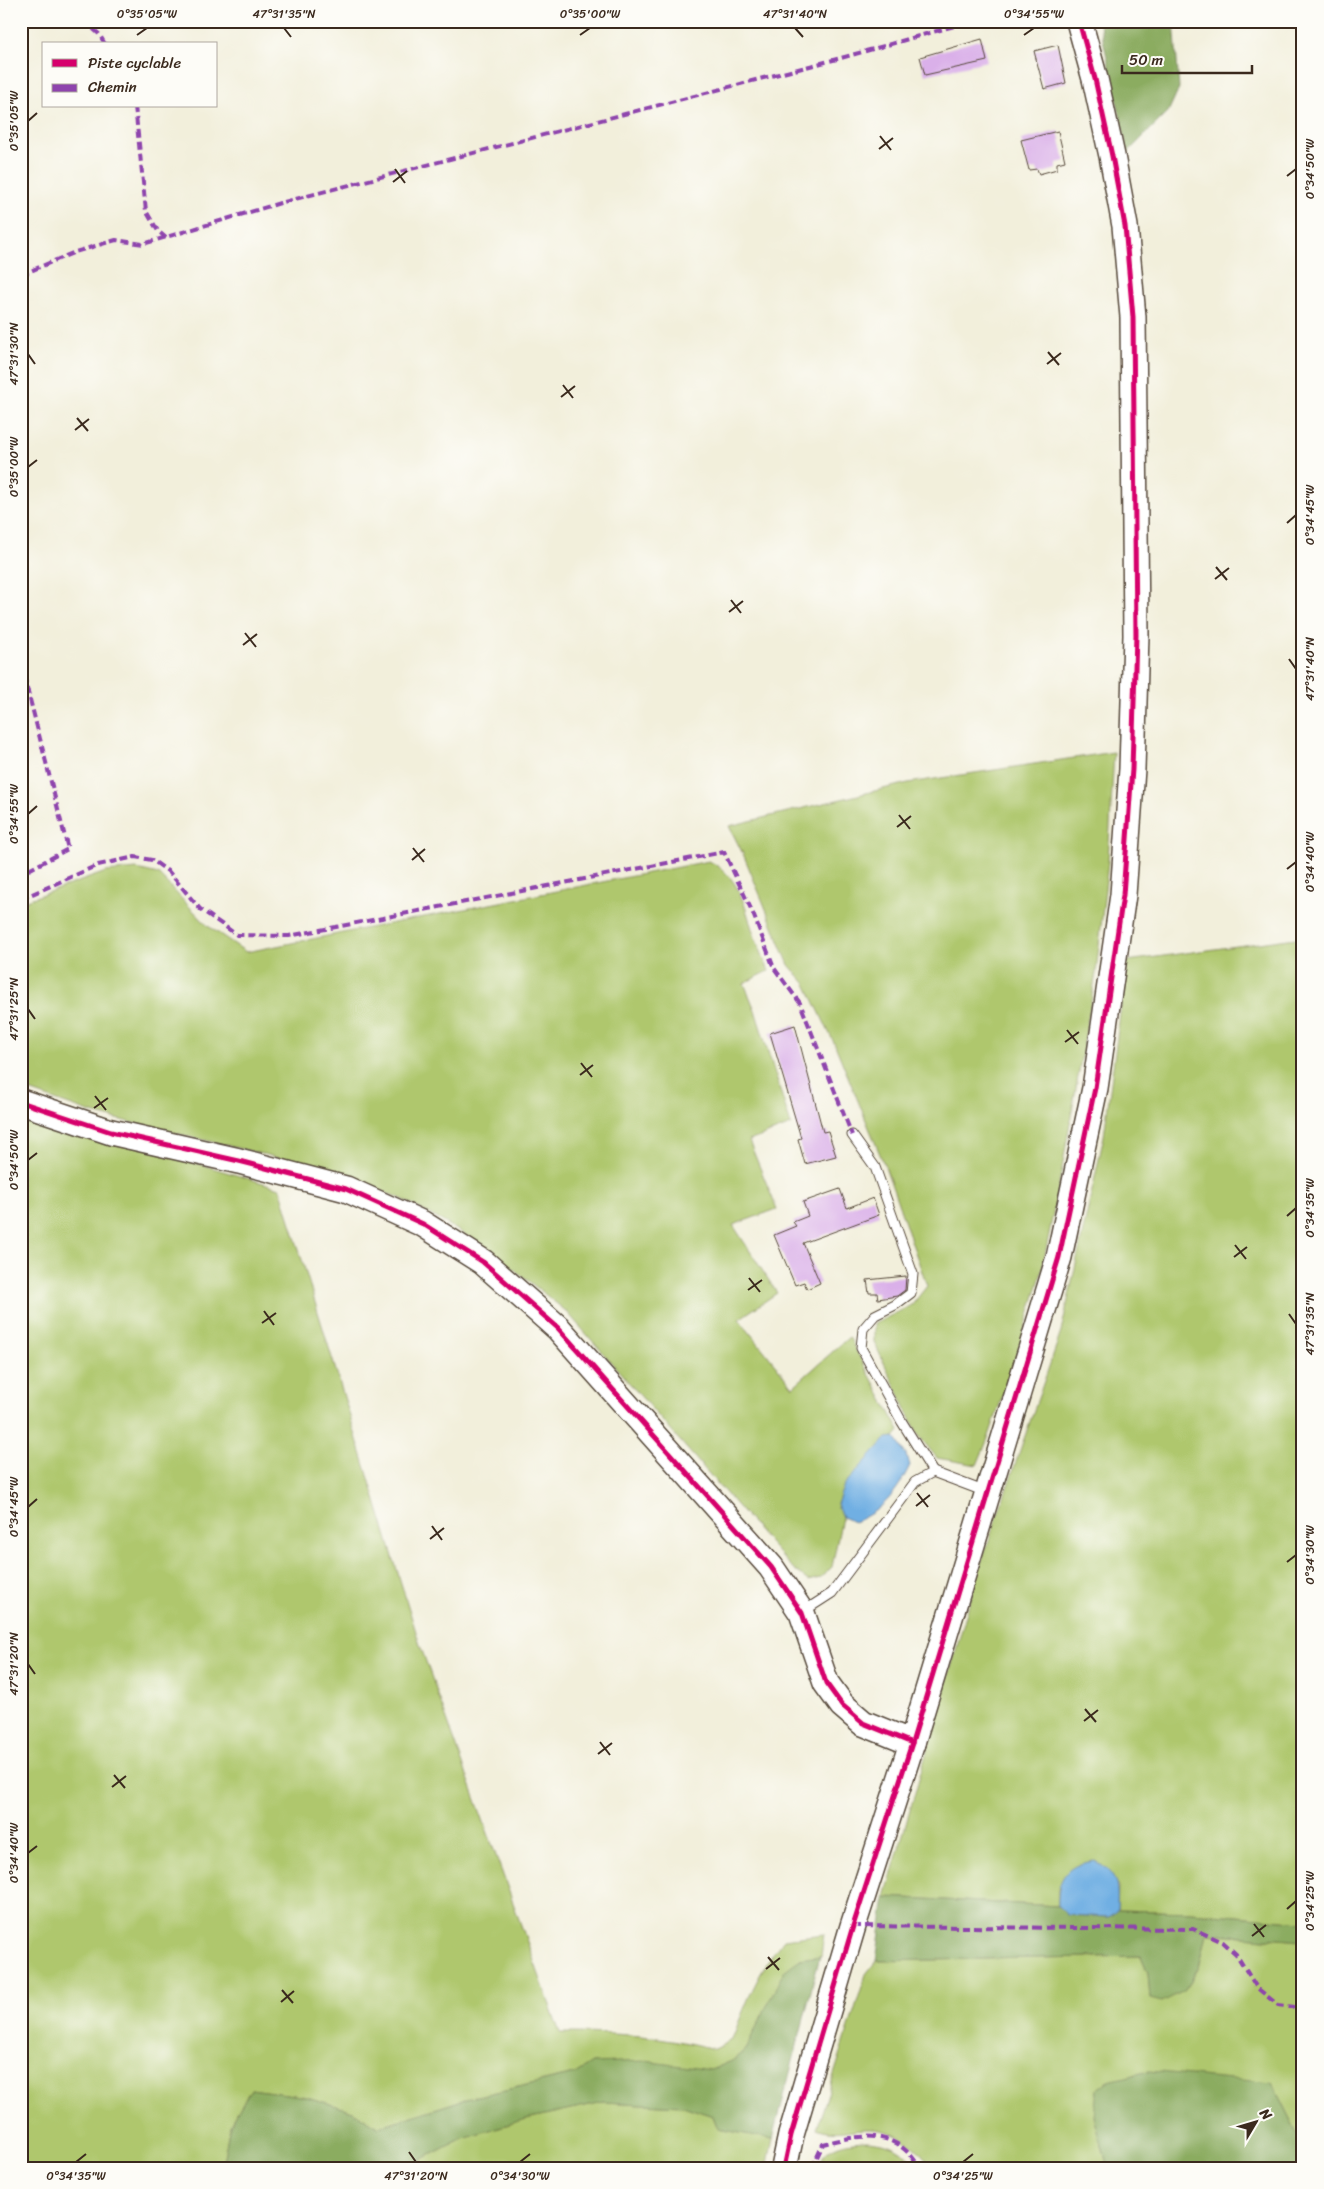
<svg xmlns="http://www.w3.org/2000/svg" width="1324" height="2189" font-family="Sriracha,sans-serif">
  <style>
    .green { fill: #afc76d; stroke: #757846 }
    .forest { fill: #8bac60; stroke: #636b3f }
    .water { fill: #6fafe3; stroke: #556c80 }
    .building { fill: #dab0e9 }
    .lines { fill: none; stroke-linecap: round; stroke-linejoin: round }
    .lane-casing { stroke: #56483a; stroke-width: 11 }
    .secondary-casing { stroke: #56483a; stroke-width: 28 }
    .lane { stroke: #fff; stroke-width: 9 }
    .secondary { stroke: #fff; stroke-width: 25 }
    .quiet { stroke: #8e44ad; stroke-width: 4; stroke-dasharray: 8 4; stroke-linecap: butt }
    .cycleway-casing { stroke: #fdfcf7; stroke-width: 8 }
    .cycleway { stroke: #d6006c; stroke-width: 5 }
    .ticks { fill: none; stroke: #3b2a1e; stroke-width: 2 }
    .neatline { fill: none; stroke: #3b2a1e; stroke-width: 2 }
    .ticks-label { font-size: 12px; text-anchor: middle; fill: #3b2a1e }
  </style>
  <rect width="100%" height="100%" fill="#fdfcf7"/>
  <filter id="ink" filterUnits="userSpaceOnUse"><feTurbulence type="fractalNoise" baseFrequency=".02" numOctaves="2"/><feDisplacementMap in="SourceGraphic" scale="10" xChannelSelector="R" yChannelSelector="G"/><feConvolveMatrix kernelMatrix="1 2 1 2 8 2 1 2 1" color-interpolation-filters="sRGB"/></filter>
  <filter id="wash" filterUnits="userSpaceOnUse"><feTurbulence type="fractalNoise" baseFrequency=".0096" numOctaves="4" result="noise"/><feDisplacementMap in="SourceGraphic" scale="20" xChannelSelector="R" yChannelSelector="G"/><feGaussianBlur stdDeviation="1.12" result="paint"/><feColorMatrix in="noise" values="0 0 0 0 0 0 0 0 0 0 0 0 0 0 0 0 0 1.4 0 .05"/><feComposite in="paint" operator="in"/></filter>
  <g filter="url(#wash)">
    <rect width="100%" height="100%" fill="#f2efdb"/>
    <g class="green">
      <path d="M1114,752L1108,862L1096,973L1063,1163L1041,1275L1022,1338L989,1436L977,1465L937,1458L919,1436L874,1342V1324L912,1305L927,1286L886,1169L835,1045L806,984L789,965L744,856L729,826L908,783Z"/>
      <path d="M709,861C740,876 744,905 754,935C759,947 764,959 769,971L744,983L755,1010L791,1125L749,1141L777,1209L733,1225L777,1293L739,1319L793,1387L849,1337L900,1431L895,1437L887,1438L837,1504L842,1517L832,1567L820,1578L808,1581L788,1564L567,1312L489,1249L444,1222L398,1197L300,1163L92,1113L21,1088V902L106,872L137,869L158,874L208,926L246,952Z"/>
      <path d="M1303,937V1922L1191,1912L1117,1910L1118,1886L1058,1889V1906L885,1897L981,1563L1061,1332L1104,1136L1127,961Z"/>
      <path d="M21,1111L280,1188L420,1645L560,2033C615,2033 661,2035 714,2049L732,2040C745,2004 760,1968 784,1939L824,1934L821,1956L800,1959L745,2050L732,2061L711,2070L592,2063L575,2074L466,2099L378,2127L353,2111L307,2097L251,2089L230,2125L222,2168H21Z"/>
      <path d="M1207,1933L1303,1941V2145L1272,2083L1094,2116L1108,2168H931C920,2146 896,2130 871,2129C851,2128 836,2136 817,2128L866,1974L876,1961L1141,1956L1148,1973L1150,1999L1182,1992L1199,1968Z"/>
      <path d="M603,2102L684,2106L713,2116L718,2129L773,2139L767,2168H405L463,2138L526,2119Z"/>
      <path d="M867,2141C890,2143 903,2148 917,2168H817C825,2144 845,2142 867,2141Z"/>
    </g>
    <g class="forest">
      <path d="M1099,21H1174L1179,88L1168,112L1128,152Z"/>
      <path d="M885,1897L1058,1906L1067,1915L1109,1917L1117,1910L1191,1912L1303,1922V1941L1207,1933L1199,1967L1182,1992L1162,2002L1150,1999L1148,1973L1141,1956L876,1961Z"/>
      <path d="M820,1956L773,2139L718,2129L713,2116L683,2106L603,2102L526,2119L463,2138L405,2168H222L230,2125L251,2089L307,2097L353,2111L378,2127L466,2099L575,2074L592,2063L645,2061L711,2070L732,2061L745,2050L784,1971L800,1959Z"/>
      <path d="M1149,2071L1272,2083L1303,2145V2168H1108L1094,2116L1097,2089L1109,2081Z"/>
    </g>
    <g class="water">
      <path d="M895,1437L905,1453L910,1465C897,1493 882,1511 854,1522L842,1517L837,1504L844,1485L887,1438Z"/>
      <path d="M1095,1861C1118,1875 1118,1885 1117,1910L1109,1917L1067,1915L1058,1906C1057,1878 1066,1864 1095,1861Z"/>
    </g>
    <g id="blocks">
      <g class="building">
        <path d="M982,39L987,61L925,75L920,57Z"/>
        <path d="M1058,45L1066,83L1044,89L1034,51Z"/>
        <path d="M1058,131L1065,161L1057,163V169L1039,174L1037,169L1029,170L1021,140Z"/>
        <path d="M795,1025L823,1132L828,1131L836,1156L805,1164L798,1139L801,1138L770,1033Z"/>
        <path d="M840,1189L847,1208L873,1198L879,1215L803,1243L820,1283L807,1289L804,1282L795,1285L774,1235L796,1226L793,1222L808,1216L803,1202Z"/>
        <path d="M906,1276L905,1290L897,1296L878,1299L877,1293H869L867,1280Z"/>
      </g>
    </g>
  </g>
  <g filter="url(#ink)">
    <use href="#blocks" fill-opacity="0" stroke="#56483a" stroke-width="1"/>
    <g class="lines">
      <defs>
        <g id="lane">
          <path d="M852,1135L875,1167L913,1274L911,1293L895,1305L875,1315L863,1329L861,1348L902,1422L933,1472"/>
          <path d="M804,1611L832,1593L915,1482L933,1472L986,1492"/>
        </g>
        <g id="secondary">
          <path d="M21,1102L111,1132L239,1161L346,1189L423,1224L483,1262L558,1328L771,1567L802,1613L826,1683L842,1705L863,1723L912,1743"/>
          <path d="M784,2168L791,2135L853,1926L912,1743L1059,1257L1095,1088L1123,895L1132,769L1136,635L1133,317L1125,226L1112,156L1095,79L1079,21"/>
        </g>
      </defs>
      <use href="#lane" class="lane-casing"/>
      <use href="#secondary" class="secondary-casing"/>
      <use href="#lane" class="lane"/>
      <use href="#secondary" class="secondary"/>
      <g class="quiet">
        <path d="M84,21L99,34L105,44"/>
        <path d="M135,106L146,211L158,231L166,238"/>
        <path d="M21,275L75,252L116,240L143,244L280,203L841,58L972,21"/>
        <path d="M21,664L68,849L21,874"/>
        <path d="M21,899L98,865L135,857L152,860L169,872L200,909L237,935L289,936L724,852L752,911L774,968L800,1003L852,1135"/>
        <path d="M853,1926L1193,1929L1223,1942L1236,1954L1257,1988L1278,2005L1303,2008"/>
        <path d="M812,2168L823,2144C862,2134 896,2128 920,2168"/>
      </g>
      <defs>
        <g id="cycleway">
          <path d="M21,1102L111,1132L239,1161L346,1189L423,1224L483,1262L558,1328L771,1567L802,1613L826,1683L842,1705L863,1723L912,1743"/>
          <path d="M784,2168L791,2135L853,1926L912,1743L1059,1257L1095,1088L1123,895L1132,769L1136,635L1133,317L1125,226L1112,156L1095,79L1079,21"/>
        </g>
      </defs>
      <use href="#cycleway" class="cycleway-casing"/>
      <use href="#cycleway" class="cycleway"/>
    </g>
  </g>
  <path class="ticks" d="M284,28L291,37M795,28L803,37M137,35L147,28M580,35L590,28M1024,35L1034,28M28,121L37,113M880,136L891,150M879,149L893,138M395,169L405,183M1287,176L1296,169M393,182L407,171M1048,352L1059,365M28,354L35,364M1047,364L1061,353M563,385L573,398M561,397L575,386M77,418L88,431M75,430L89,419M28,467L37,460M1287,523L1296,515M1216,567L1227,580M1215,579L1229,568M731,600L741,613M729,612L743,601M245,633L256,647M243,645L257,634M1289,659L1296,669M28,814L37,806M899,815L910,829M897,827L911,816M413,848L424,862M412,860L425,849M1287,869L1296,862M28,1009L35,1019M1067,1030L1078,1044M1065,1042L1079,1032M581,1063L592,1077M580,1075L593,1065M95,1096L106,1110M94,1108L108,1098M28,1160L37,1153M1287,1216L1296,1208M1235,1245L1246,1259M1234,1257L1247,1247M749,1278L760,1292M748,1290L762,1280M264,1311L274,1325M1289,1314L1296,1324M262,1323L276,1313M917,1493L928,1507M916,1506L930,1495M28,1507L37,1499M432,1526L442,1540M430,1539L444,1528M1287,1562L1296,1555M28,1664L35,1674M1085,1709L1096,1722M1084,1721L1098,1710M600,1742L610,1755M598,1754L612,1743M114,1775L125,1788M112,1787L126,1776M28,1853L37,1846M1287,1909L1296,1901M1254,1924L1264,1937M1252,1936L1266,1925M768,1957L779,1970M766,1969L780,1958M282,1990L293,2003M281,2002L294,1991M409,2152L416,2162M76,2162L86,2154M520,2162L530,2154M963,2162L973,2154"/>
  <rect width="1324" height="2189" fill="none" stroke="#fdfcf7" stroke-width="55"/>
  <rect x="42" y="42" width="175" height="65" fill="#fdfcf7" stroke="#afa8a0"/>
  <rect x="52" y="59" width="25" height="8" fill="#d6006c" stroke="#afa8a0"/>
  <text x="88" y="68" font-size="15" fill="#3b2a1e">Piste cyclable</text>
  <rect x="52" y="84" width="25" height="8" fill="#8e44ad" stroke="#afa8a0"/>
  <text x="88" y="92" font-size="15" fill="#3b2a1e">Chemin</text>
  <g transform="translate(1256 2122) rotate(52)" stroke="#fdfcf7" stroke-width="4" paint-order="stroke">
  <path d="M0-4L9 19L0 12L-9 19Z" fill="#3b2a1e"/>
  <text y="-8" font-size="14" font-weight="bold" text-anchor="middle" fill="#3b2a1e">N</text>
  </g>
  <path d="M1122 65v8h130v-8" fill="none" stroke="#3b2a1e" stroke-width="2.5"/>
  <text x="1129" y="65" font-size="15" fill="#3b2a1e" stroke="#fdfcf7" stroke-width="4" paint-order="stroke">50 m</text>
  <rect x="28" y="28" width="1268" height="2134" class="neatline"/>
  <g class="ticks-label">
    <text x="147" y="18">0°35'05"W</text>
    <text x="284" y="18">47°31'35"N</text>
    <text x="590" y="18">0°35'00"W</text>
    <text x="795" y="18">47°31'40"N</text>
    <text x="1034" y="18">0°34'55"W</text>
    <text transform="translate(14 121) rotate(-90)" y="4">0°35'05"W</text>
    <text transform="translate(1310 169) rotate(-90)" y="4">0°34'50"W</text>
    <text transform="translate(14 354) rotate(-90)" y="4">47°31'30"N</text>
    <text transform="translate(14 467) rotate(-90)" y="4">0°35'00"W</text>
    <text transform="translate(1310 515) rotate(-90)" y="4">0°34'45"W</text>
    <text transform="translate(1310 669) rotate(-90)" y="4">47°31'40"N</text>
    <text transform="translate(14 814) rotate(-90)" y="4">0°34'55"W</text>
    <text transform="translate(1310 862) rotate(-90)" y="4">0°34'40"W</text>
    <text transform="translate(14 1009) rotate(-90)" y="4">47°31'25"N</text>
    <text transform="translate(14 1160) rotate(-90)" y="4">0°34'50"W</text>
    <text transform="translate(1310 1208) rotate(-90)" y="4">0°34'35"W</text>
    <text transform="translate(1310 1324) rotate(-90)" y="4">47°31'35"N</text>
    <text transform="translate(14 1507) rotate(-90)" y="4">0°34'45"W</text>
    <text transform="translate(1310 1555) rotate(-90)" y="4">0°34'30"W</text>
    <text transform="translate(14 1664) rotate(-90)" y="4">47°31'20"N</text>
    <text transform="translate(14 1853) rotate(-90)" y="4">0°34'40"W</text>
    <text transform="translate(1310 1901) rotate(-90)" y="4">0°34'25"W</text>
    <text x="76" y="2180">0°34'35"W</text>
    <text x="416" y="2180">47°31'20"N</text>
    <text x="520" y="2180">0°34'30"W</text>
    <text x="963" y="2180">0°34'25"W</text>
  </g>
</svg>
